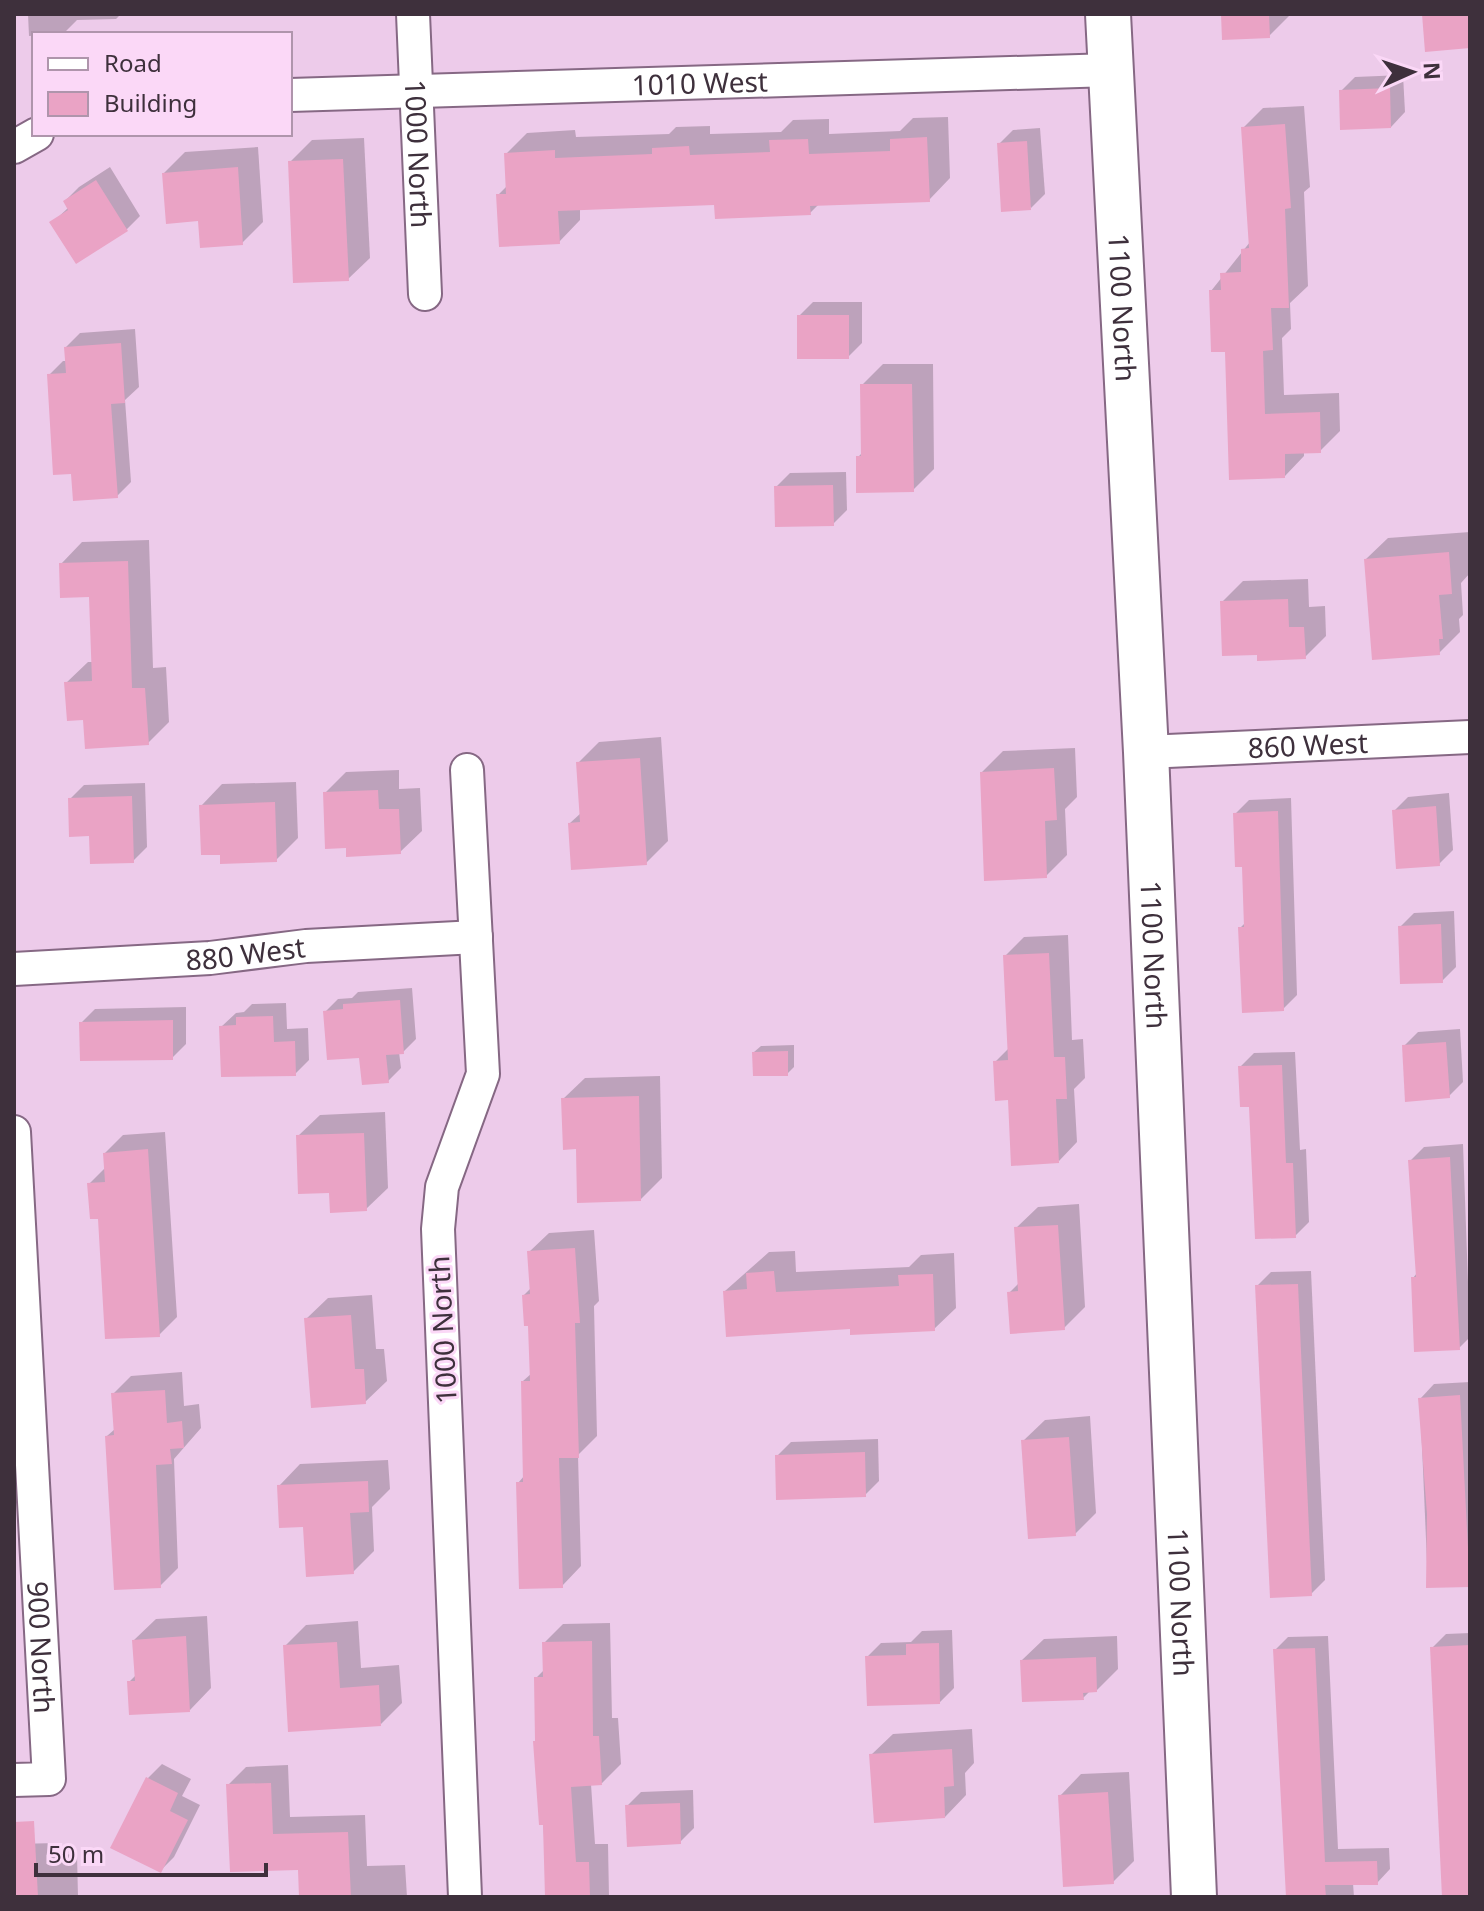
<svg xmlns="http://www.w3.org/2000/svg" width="1484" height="1911" font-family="'Noto Sans',sans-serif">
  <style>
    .shadow { fill: #0003 }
    .building { fill: #eaa3c5 }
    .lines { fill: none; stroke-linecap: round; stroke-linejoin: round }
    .minor-casing { stroke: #866884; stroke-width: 36 }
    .secondary-casing { stroke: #866884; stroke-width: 48 }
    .minor { stroke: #fff; stroke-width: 32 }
    .secondary { stroke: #fff; stroke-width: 44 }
    .labels { text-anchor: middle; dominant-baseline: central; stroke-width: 6; stroke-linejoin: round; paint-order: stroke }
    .street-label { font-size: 28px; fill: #3e303c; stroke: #fbd8f7 }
  </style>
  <rect width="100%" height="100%" fill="#edcbea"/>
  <g class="shadow">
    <path d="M28,14H208L119,16L116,19L77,20L63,34L29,36Z"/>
    <path d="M1223,14H1290V15L1269,36Z"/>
    <path d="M1403,75L1405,112L1391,127L1341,91L1355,77Z"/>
    <path d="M1304,106L1310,187L1304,192L1308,286L1290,303L1291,329L1282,338L1284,395L1339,393L1340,431L1320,451H1304V456L1285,476L1227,350L1211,291L1250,242L1243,128L1263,108Z"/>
    <path d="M948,117L950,178L929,200L819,204L810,213L716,203L580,208V220L559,242L498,195L508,185L506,154L527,133L575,130L576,137L669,134L676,127L710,126V134L781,132L793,120L829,119V134L900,131L913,118Z"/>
    <path d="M1040,128L1045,194L1031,208L999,144L1013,130Z"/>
    <path d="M364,138L370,258L348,279L290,162L312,140Z"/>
    <path d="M258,147L263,222L242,243L200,219L164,173L185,152Z"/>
    <path d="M110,167L140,216L126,230L52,223L69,207L65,201L79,187Z"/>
    <path d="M813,302H862V343L848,357L799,316Z"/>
    <path d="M135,329L139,387L125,400L131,482L117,496L73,472L49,375L63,361H67L66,347L80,333Z"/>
    <path d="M883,364H933L934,469L913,490L858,457L863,452L862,385Z"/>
    <path d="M846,472L847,510L833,524L776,487L790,473Z"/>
    <path d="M1470,532V573L1461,583L1463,615L1459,619L1460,632L1439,653L1366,559L1388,538Z"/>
    <path d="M149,540L153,668L166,667L169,722L148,743L85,718L66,683L88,662H93L91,595L61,564L82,542Z"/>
    <path d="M1308,579L1309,607L1325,606L1326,636L1305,657L1259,653L1222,602L1243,581Z"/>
    <path d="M661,737L668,841L646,863L570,823L581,813L578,763L599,742Z"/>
    <path d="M1075,748L1077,797L1065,809L1067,855L1046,876L982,772L1003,751Z"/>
    <path d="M399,770V789L420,788L422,831L400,852L348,846L325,793L346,772Z"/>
    <path d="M296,782L298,838L276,860L222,853L201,806L222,784Z"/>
    <path d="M145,783L147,847L133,861L91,834L70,799L84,785Z"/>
    <path d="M1449,793L1453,850L1439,864L1394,811L1408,797Z"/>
    <path d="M1291,798L1297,995L1283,1009L1240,928L1246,922L1244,865L1235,814L1249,800Z"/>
    <path d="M1454,911L1456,967L1442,981L1400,927L1414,913Z"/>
    <path d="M1068,935L1072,1040L1083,1039L1085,1078L1074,1089L1077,1142L1059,1161L1009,1098L995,1062L1010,1047L1005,956L1024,937Z"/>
    <path d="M412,988L416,1039L403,1052H399L401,1068L388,1081L361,1055L325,1012L338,999L352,998L358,992Z"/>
    <path d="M286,1003L287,1029L308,1028L309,1060L295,1074L221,1027L236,1013L244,1012L252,1004Z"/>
    <path d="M186,1007V1044L172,1058L81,1023L95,1009Z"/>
    <path d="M1460,1029L1463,1082L1449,1096L1404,1046L1418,1032Z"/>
    <path d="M794,1045V1067L787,1074L754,1052L761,1046Z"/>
    <path d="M1295,1052L1300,1150L1306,1149L1309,1222L1295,1236L1240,1067L1254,1053Z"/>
    <path d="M660,1076L662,1178L641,1199L578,1147L563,1099L585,1078Z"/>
    <path d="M385,1112L388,1188L366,1209L331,1191L298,1136L320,1115Z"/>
    <path d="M165,1132L177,1317L159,1335L89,1184L106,1167L105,1153L123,1135Z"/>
    <path d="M1463,1144L1470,1337L1459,1348L1413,1278L1417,1273L1410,1161L1424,1147Z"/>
    <path d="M1079,1204L1085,1307L1064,1328L1009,1293L1020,1282L1016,1228L1038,1207Z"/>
    <path d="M594,1230L599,1301L594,1306L597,1436L578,1455L581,1566L562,1586L518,1483L525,1475L523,1381L532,1373L530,1324L524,1295L532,1287L529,1252L549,1233Z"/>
    <path d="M795,1251L796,1272L909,1267L921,1255L954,1253L956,1308L934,1329L852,1327L725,1291L769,1252Z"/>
    <path d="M1311,1271L1325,1580L1311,1594L1257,1286L1271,1272Z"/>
    <path d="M372,1295L376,1349H384L387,1381L365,1402L306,1319L328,1298Z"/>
    <path d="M182,1372L184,1406L199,1404L201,1428L174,1459L178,1568L160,1586L107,1436L115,1429L113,1394L131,1376Z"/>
    <path d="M1470,1382V1584L1428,1586L1420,1399L1434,1384Z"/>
    <path d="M1090,1416L1096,1513L1075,1534L1023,1441L1045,1420Z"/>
    <path d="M878,1439L879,1481L865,1495L777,1456L791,1442Z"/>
    <path d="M388,1460L390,1489L372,1507L374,1551L353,1572L305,1525L279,1486L300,1464Z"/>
    <path d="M207,1616L211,1688L190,1710L129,1682L136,1675L134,1640L156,1619Z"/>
    <path d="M358,1621L361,1668L399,1665L402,1703L381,1724L285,1646L306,1625Z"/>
    <path d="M610,1623L612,1718H618L621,1764L602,1783L591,1784L595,1844H608L609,1897H547L536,1678L545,1669L544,1643L563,1624Z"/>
    <path d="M952,1630L954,1688L940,1702L867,1657L881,1643L911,1642L922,1631Z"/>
    <path d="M1470,1633V1897H1444L1432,1648L1446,1634Z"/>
    <path d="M1117,1636L1118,1669L1097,1690L1090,1691L1083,1698L1022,1660L1044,1639Z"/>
    <path d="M1328,1636L1338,1849L1389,1848L1390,1869L1377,1883H1353L1354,1897H1287L1275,1650L1288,1637Z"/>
    <path d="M972,1729L974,1763L965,1773L966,1795L945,1817L871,1755L893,1734Z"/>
    <path d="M162,1764L191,1779L182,1796L200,1805L174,1857L160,1871L113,1847L148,1778Z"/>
    <path d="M288,1765L290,1817L365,1815L367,1866L405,1865L407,1897H301L300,1868L228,1785L246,1767Z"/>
    <path d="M1129,1772L1134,1861L1113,1882L1060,1796L1081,1774Z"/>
    <path d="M693,1790L694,1828L680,1842L627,1806L641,1792Z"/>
    <path d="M57,1843V1855L77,1854L78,1897H14V1844Z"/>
  </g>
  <g class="building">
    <path d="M1221,14H1269L1270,38L1222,40Z"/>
    <path d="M1422,14H1470V48L1425,52Z"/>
    <path d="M1390,88L1391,128L1340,130L1339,90Z"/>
    <path d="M1285,124L1291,208L1285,209L1289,308H1271L1273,350L1263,351L1265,414L1320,412L1321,453L1285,454V478L1229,480L1225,352H1211L1209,290H1221L1220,273L1241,272V249L1249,248L1241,127Z"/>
    <path d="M927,137L930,202L810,206L811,215L715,219L714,205L558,211L560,244L499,247L496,194H506L504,153L555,150V158L652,154V148L689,146L690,155L770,152L769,140L808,139L809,154L890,151V139Z"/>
    <path d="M1027,141L1031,210L1001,212L997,143Z"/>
    <path d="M343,159L349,281L293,283L288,161Z"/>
    <path d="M238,167L243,245L200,248L198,221L166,224L162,173Z"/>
    <path d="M96,180L128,231L76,264L49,222L68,210L63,201Z"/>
    <rect x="797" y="315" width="52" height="44"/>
    <path d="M121,343L125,403L111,404L118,498L73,501L71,474L53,475L47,374L66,373L64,347Z"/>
    <path d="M860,384H912L914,492L856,493V456H861Z"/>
    <path d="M833,485L834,526L775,527L774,486Z"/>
    <path d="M1449,552L1452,594L1439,595L1443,639H1439L1440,655L1372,660L1364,559Z"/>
    <path d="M128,561L132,688H145L149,745L85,749L83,720L67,721L64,682L92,681L89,597L60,598L59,563Z"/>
    <path d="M1288,599L1289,627H1304L1306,659L1257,661V655L1222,656L1220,601Z"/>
    <path d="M640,758L647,865L571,870L568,823L580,822L576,762Z"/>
    <path d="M1054,768L1057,820L1045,821L1047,878L984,881L980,772Z"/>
    <path d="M378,790L379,809H399L401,854L346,857V848L325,849L323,792Z"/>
    <path d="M132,796L134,863L90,864L89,836L69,837L68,798Z"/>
    <path d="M275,802L277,862L220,864V855H201L199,805Z"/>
    <path d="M1436,806L1440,866L1396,869L1392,810Z"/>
    <path d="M1278,811L1284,1011L1242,1013L1238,927H1244L1242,867H1235L1233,813Z"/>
    <path d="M1441,924L1443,983L1400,984L1398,926Z"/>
    <path d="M1049,953L1054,1057H1065L1067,1099H1056L1059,1163L1011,1166L1008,1100L995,1101L993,1061L1008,1060L1003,955Z"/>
    <path d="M400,1000L404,1054L386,1055L389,1083L362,1085L359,1058L327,1060L323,1011L343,1009V1004Z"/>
    <path d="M273,1016L274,1042L295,1041L296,1076L221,1077L219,1026L236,1025V1017Z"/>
    <path d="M173,1020V1060L80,1061L79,1022Z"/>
    <path d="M1446,1042L1450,1098L1405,1102L1402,1045Z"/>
    <path d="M788,1051V1076H753L752,1052Z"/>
    <path d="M1282,1065L1286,1163H1293L1296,1238L1255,1239L1249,1107H1240L1238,1066Z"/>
    <path d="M639,1096L641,1201L577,1203L576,1149L563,1150L561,1098Z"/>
    <path d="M364,1133L367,1211L330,1213L329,1193L298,1194L296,1135Z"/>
    <path d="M148,1149L160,1337L105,1339L98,1219H90L87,1183L105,1182L103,1153Z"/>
    <path d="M1450,1157L1460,1350L1414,1352L1411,1277H1416L1408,1160Z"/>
    <path d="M1058,1225L1065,1330L1010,1334L1007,1292L1018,1291L1014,1227Z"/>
    <path d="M575,1248L580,1323H575L579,1458H559L563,1588L519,1589L516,1482H523L521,1381H530L528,1326H524L522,1295L530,1294L527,1251Z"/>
    <path d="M774,1271L776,1292L899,1286L898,1275L933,1274L935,1331L850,1335V1329L726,1337L723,1291L747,1289L746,1273Z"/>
    <path d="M1298,1284L1312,1596L1270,1598L1255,1285Z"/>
    <path d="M351,1315L355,1369H364L366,1404L311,1408L304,1318Z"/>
    <path d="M165,1390L167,1423L182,1421L184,1448L170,1449L172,1464L156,1465L161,1588L114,1590L105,1436L114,1435L111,1393Z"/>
    <path d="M1460,1395L1470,1587L1426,1588L1427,1514L1418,1398Z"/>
    <path d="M1069,1437L1076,1536L1028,1539L1021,1440Z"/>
    <path d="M865,1452L866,1497L776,1500L775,1455Z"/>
    <path d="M368,1481L369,1512L350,1513L354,1574L306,1577L303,1527L279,1528L277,1485Z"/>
    <path d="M186,1636L190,1712L129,1715L127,1681H135L132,1640Z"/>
    <path d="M592,1641L593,1736H599L602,1785L571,1787L576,1862H589L590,1897H545L543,1825H539L533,1741H535L534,1677H543L542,1642Z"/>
    <path d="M337,1642L340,1688L379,1685L381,1726L288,1732L283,1645Z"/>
    <path d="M939,1643L940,1704L867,1706L865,1656L906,1655V1644Z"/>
    <path d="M1470,1645V1897H1442L1430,1647Z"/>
    <path d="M1315,1648L1325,1862L1377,1861L1378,1885H1325L1326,1897H1286L1273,1649Z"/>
    <path d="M1096,1657L1097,1692L1083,1693L1084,1700L1022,1702L1020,1660Z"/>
    <path d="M952,1749L954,1786L944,1787L945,1818L874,1823L869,1754Z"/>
    <path d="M146,1777L178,1793L170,1811L188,1820L161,1873L110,1848Z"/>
    <path d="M271,1783L273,1834L348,1832L351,1897H299L298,1870L230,1872L226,1784Z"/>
    <path d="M1108,1792L1114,1884L1063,1887L1058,1795Z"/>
    <path d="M680,1803L681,1844L627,1847L625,1805Z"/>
    <path d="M34,1821L38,1897H14V1822Z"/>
  </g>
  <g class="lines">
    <defs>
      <g id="minor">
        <path id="s1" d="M413,14L425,294"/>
        <path id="s2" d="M290,95L1111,70"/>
        <path d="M14,147L37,134"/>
        <path id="s3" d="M1146,752L1470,737"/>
        <path id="s4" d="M14,969L210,958L306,946L476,937"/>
        <path id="s5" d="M14,1132L49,1779L14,1780"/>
        <path d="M465,1897L438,1229L442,1187L483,1074L467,770"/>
      </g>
      <g id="secondary">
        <path id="s6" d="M1108,14L1146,752L1194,1897"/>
      </g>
    </defs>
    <use href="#minor" class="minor-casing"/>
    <use href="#secondary" class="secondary-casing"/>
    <use href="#minor" class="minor"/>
    <use href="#secondary" class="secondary"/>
  </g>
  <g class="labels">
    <g class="street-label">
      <text stroke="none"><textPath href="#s2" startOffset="410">1010 West</textPath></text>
      <text stroke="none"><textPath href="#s1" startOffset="140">1000 North</textPath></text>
      <text stroke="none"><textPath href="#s6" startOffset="294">1100 North</textPath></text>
      <text stroke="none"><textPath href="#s3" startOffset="162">860 West</textPath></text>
      <text stroke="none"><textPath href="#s4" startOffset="232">880 West</textPath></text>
      <text stroke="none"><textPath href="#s6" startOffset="942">1100 North</textPath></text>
      <text transform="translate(442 1330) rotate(-93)">1000 North</text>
      <text stroke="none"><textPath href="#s6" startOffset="1590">1100 North</textPath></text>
      <text stroke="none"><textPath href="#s5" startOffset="516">900 North</textPath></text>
    </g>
  </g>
  <rect width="1484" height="1911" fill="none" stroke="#3e303c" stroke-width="32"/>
  <rect x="32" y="32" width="260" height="104" fill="#fbd8f7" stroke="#af95ac" stroke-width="2"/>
  <rect x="48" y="58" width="40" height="12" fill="#ffffff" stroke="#af95ac" stroke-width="2"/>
  <text x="104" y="72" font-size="24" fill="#3e303c">Road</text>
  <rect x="48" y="92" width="40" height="24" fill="#eaa3c5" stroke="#af95ac" stroke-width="2"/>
  <text x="104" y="112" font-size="24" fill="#3e303c">Building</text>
  <g transform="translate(1412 72) rotate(87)" stroke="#fbd8f7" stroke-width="6" paint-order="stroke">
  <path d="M0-6L14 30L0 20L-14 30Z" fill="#3e303c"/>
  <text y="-12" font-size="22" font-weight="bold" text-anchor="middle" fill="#3e303c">N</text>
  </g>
  <path d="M36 1863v12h230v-12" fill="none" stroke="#3e303c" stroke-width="4"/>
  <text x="48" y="1863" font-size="24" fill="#3e303c" stroke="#fbd8f7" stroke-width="6" paint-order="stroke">50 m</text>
</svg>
